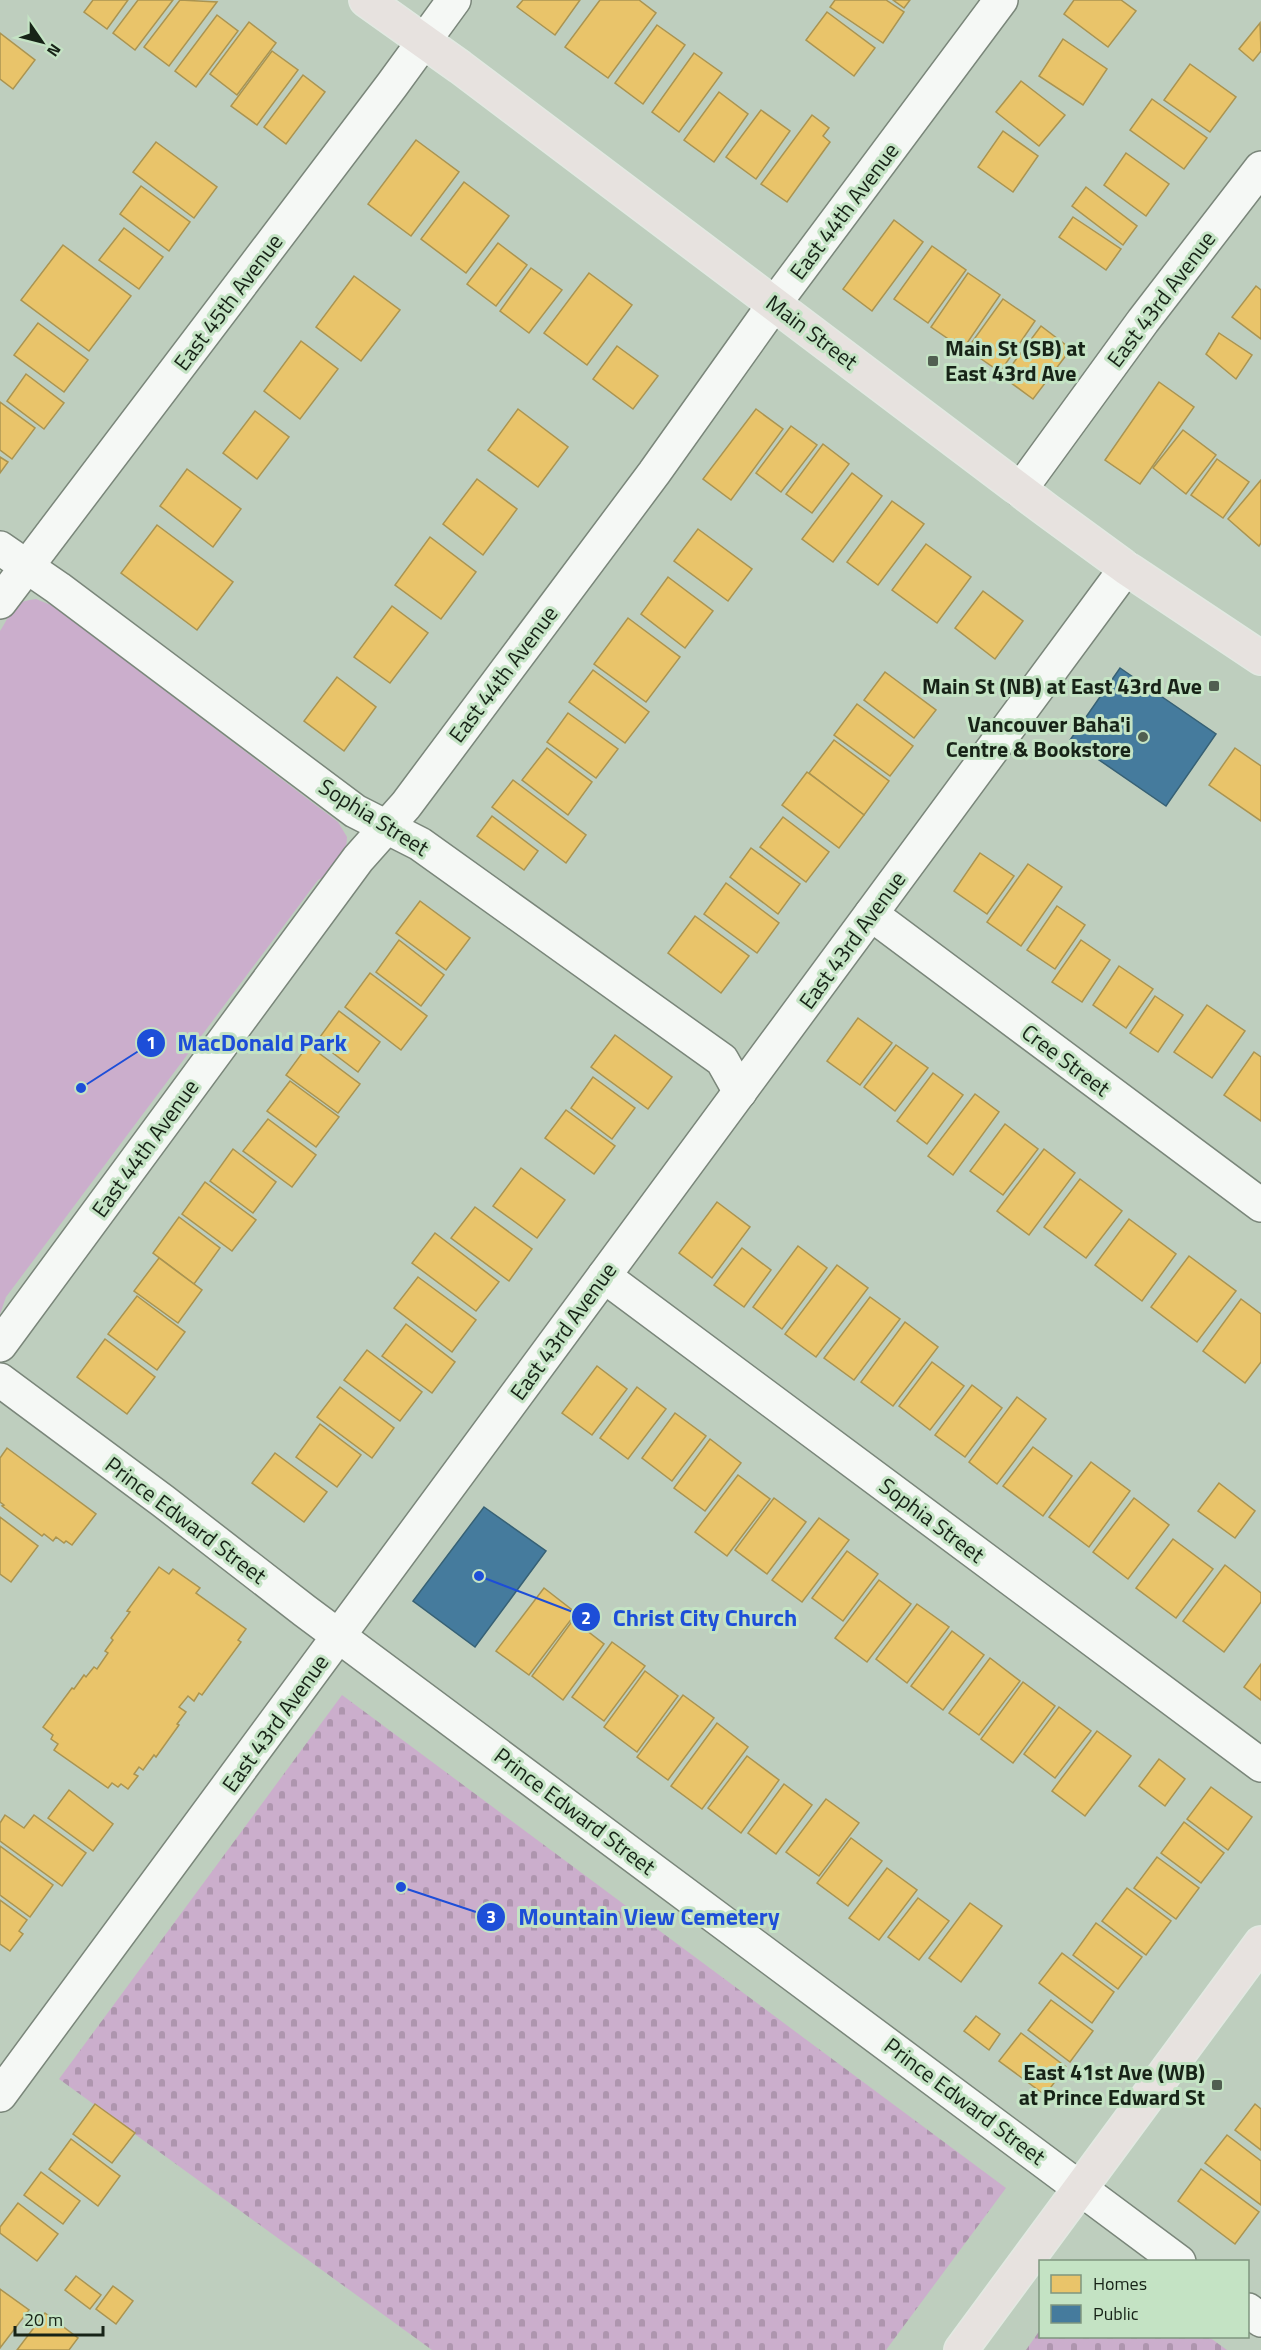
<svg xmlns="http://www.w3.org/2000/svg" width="1261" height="2350" font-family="'Titillium Web',sans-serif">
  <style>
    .green { fill: #cbaecc }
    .cemetery { fill: url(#cemetery-stones) }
    .homes { fill: #e9c46a; stroke: #aa9451; stroke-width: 1.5 }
    .public { fill: #457b9d; stroke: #376175; stroke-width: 1.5 }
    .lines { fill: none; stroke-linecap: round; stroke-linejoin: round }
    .minor-casing { stroke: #7a867a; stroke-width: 36 }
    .major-casing { stroke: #e2e9e2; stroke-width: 36 }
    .minor { stroke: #f5f8f5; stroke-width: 33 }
    .major { stroke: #e7e2df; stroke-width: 33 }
    .poi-dot { fill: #515f51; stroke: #c4e3c4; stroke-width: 2 }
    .labels { text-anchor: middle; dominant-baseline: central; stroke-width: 6; stroke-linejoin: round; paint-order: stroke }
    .street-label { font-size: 22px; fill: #172317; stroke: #c4e3c4 }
    .poi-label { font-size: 22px; font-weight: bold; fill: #172317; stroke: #c4e3c4; text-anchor: end }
    .leader { fill: none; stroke: #1d4ed8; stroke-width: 2 }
    .callout-dot { fill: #1d4ed8; stroke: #c4e3c4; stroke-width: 2 }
    .mark-label { font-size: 18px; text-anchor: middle; font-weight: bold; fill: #fff }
    .callout-label { font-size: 24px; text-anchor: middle; font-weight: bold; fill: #1d4ed8; stroke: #c4e3c4; stroke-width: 6; stroke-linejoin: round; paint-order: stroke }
  </style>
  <defs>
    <pattern id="cemetery-stones" width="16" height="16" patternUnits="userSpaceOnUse" patternTransform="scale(1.5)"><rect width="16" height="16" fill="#cbaecc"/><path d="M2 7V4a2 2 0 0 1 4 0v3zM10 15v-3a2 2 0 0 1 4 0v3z" fill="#ae95ae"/></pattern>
  </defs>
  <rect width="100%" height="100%" fill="#becebe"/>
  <path class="green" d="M36,599L53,606L338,822L347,837L346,850L333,872L318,880L6,1297L0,1314V631C13,612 9,602 36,599Z"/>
  <g class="cemetery">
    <path d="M342,1695L1006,2188L886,2350H432L59,2079Z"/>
    <path d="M1040,2330V2336L1209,2337L1227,2350H1026Z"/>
  </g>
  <g class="homes">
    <path d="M93,0H128L107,29L84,12Z"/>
    <path d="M138,0H173L135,50L113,33Z"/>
    <path d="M180,0L217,2L169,66L144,47Z"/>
    <path d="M523,0H580L555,35L517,7Z"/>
    <path d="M600,0H639L656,13L608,78L565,47Z"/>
    <path d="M835,0H886L904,12L883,43L830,7Z"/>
    <path d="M893,0H910L904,8Z"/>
    <path d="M1074,0H1121L1136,11L1108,47L1064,14Z"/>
    <path d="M827,12L875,48L854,76L806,40Z"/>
    <path d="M217,15L238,31L196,87L175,71Z"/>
    <path d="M249,22L276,43L237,95L210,74Z"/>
    <path d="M1260,23L1261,51L1253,61L1239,49Z"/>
    <path d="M657,25L685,45L643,104L615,83Z"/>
    <path d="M0,33L35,60L13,89L0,79Z"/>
    <path d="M1063,39L1107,69L1083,105L1039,76Z"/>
    <path d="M272,51L298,70L257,125L231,106Z"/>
    <path d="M694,53L722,73L679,132L652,112Z"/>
    <path d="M1190,64L1236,97L1210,132L1164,100Z"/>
    <path d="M303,75L325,92L286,144L264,127Z"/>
    <path d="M1021,81L1065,115L1039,146L996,112Z"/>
    <path d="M719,92L748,114L714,162L684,140Z"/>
    <path d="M1152,99L1207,138L1184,169L1130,130Z"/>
    <path d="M761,110L790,131L756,179L726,157Z"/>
    <path d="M812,115L829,128L823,136L830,142L787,202L761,184Z"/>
    <path d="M1003,131L1038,156L1013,192L978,167Z"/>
    <path d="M416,140L459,172L411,236L368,204Z"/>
    <path d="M156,142L217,187L194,218L133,172Z"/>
    <path d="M1126,153L1169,184L1146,216L1104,185Z"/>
    <path d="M464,182L509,216L466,273L421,239Z"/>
    <path d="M141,186L190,222L169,251L120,214Z"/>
    <path d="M1086,187L1137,226L1123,245L1072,206Z"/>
    <path d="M1073,217L1121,249L1106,270L1059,237Z"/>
    <path d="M894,220L923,242L872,311L843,289Z"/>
    <path d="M124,228L163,257L139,289L99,260Z"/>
    <path d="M498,243L527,265L496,306L467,284Z"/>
    <path d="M63,245L131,296L89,351L21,300Z"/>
    <path d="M932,246L966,270L928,323L894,299Z"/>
    <path d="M531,268L562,290L529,333L500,311Z"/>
    <path d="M589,273L632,305L587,365L544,333Z"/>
    <path d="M968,273L1000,295L963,349L931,327Z"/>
    <path d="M354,276L400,310L361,361L316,327Z"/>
    <path d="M1256,286L1261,290V339L1232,317Z"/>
    <path d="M1003,299L1035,321L1000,372L967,349Z"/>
    <path d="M38,323L88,360L64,392L14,355Z"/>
    <path d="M1041,326L1071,349L1033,399L1003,377Z"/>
    <path d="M1219,333L1252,355L1236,379L1206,354Z"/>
    <path d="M301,341L338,369L300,419L264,391Z"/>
    <path d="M617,346L658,376L633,409L593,379Z"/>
    <path d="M26,374L64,403L44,429L7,401Z"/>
    <path d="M1159,382L1194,407L1140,484L1105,460Z"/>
    <path d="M0,402L35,428L12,459L0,450Z"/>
    <path d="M518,409L568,447L538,487L488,450Z"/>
    <path d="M756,409L783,429L731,500L703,479Z"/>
    <path d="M255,411L289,437L257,479L223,453Z"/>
    <path d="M791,426L817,445L781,492L756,473Z"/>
    <path d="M1183,430L1216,455L1186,494L1153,468Z"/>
    <path d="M823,444L849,464L812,513L786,494Z"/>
    <path d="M0,457L8,462L0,473Z"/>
    <path d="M1217,459L1249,482L1223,518L1191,495Z"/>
    <path d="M187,469L241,509L213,547L160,506Z"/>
    <path d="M852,473L882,496L833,562L802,539Z"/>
    <path d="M477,479L517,509L483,555L443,524Z"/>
    <path d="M1261,480V543L1259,546L1228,519Z"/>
    <path d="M892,501L924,524L878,585L847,562Z"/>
    <path d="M157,525L233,582L197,630L121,573Z"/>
    <path d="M698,529L752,569L728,601L674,561Z"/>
    <path d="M430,537L476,572L441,619L395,585Z"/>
    <path d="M926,544L971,577L937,623L892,590Z"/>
    <path d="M668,577L713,611L685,648L641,614Z"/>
    <path d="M983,591L1023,621L995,659L955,628Z"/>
    <path d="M392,606L428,633L390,683L354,657Z"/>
    <path d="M628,618L680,657L646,702L594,664Z"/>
    <path d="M593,670L649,712L625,743L569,702Z"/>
    <path d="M885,672L936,710L914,738L864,700Z"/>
    <path d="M337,677L376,707L344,751L304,721Z"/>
    <path d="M857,704L913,746L890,776L834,735Z"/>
    <path d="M568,713L618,749L596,778L547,742Z"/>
    <path d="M834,740L889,781L864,815L809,773Z"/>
    <path d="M547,748L592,782L568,815L522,780Z"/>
    <path d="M1235,748L1261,766V821L1209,785Z"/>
    <path d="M807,772L864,815L839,848L782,805Z"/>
    <path d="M513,780L586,835L566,863L492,807Z"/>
    <path d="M492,816L538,851L524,870L477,836Z"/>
    <path d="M783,817L829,852L806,882L760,847Z"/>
    <path d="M751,848L800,884L778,914L730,877Z"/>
    <path d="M980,853L1014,876L987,914L954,891Z"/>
    <path d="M1028,864L1062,887L1021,946L987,922Z"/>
    <path d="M726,883L779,923L757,953L704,914Z"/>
    <path d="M420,901L470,938L446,970L396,933Z"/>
    <path d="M1057,906L1085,925L1055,969L1027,950Z"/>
    <path d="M695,916L749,956L721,993L668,953Z"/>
    <path d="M399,940L444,975L421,1006L376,972Z"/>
    <path d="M1081,940L1110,960L1082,1002L1052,982Z"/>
    <path d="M1119,966L1153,989L1126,1028L1093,1005Z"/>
    <path d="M370,973L427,1016L401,1050L345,1007Z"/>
    <path d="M1155,996L1183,1015L1158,1052L1130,1033Z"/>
    <path d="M1207,1005L1245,1031L1212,1078L1174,1052Z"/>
    <path d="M339,1011L380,1042L358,1072L317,1041Z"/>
    <path d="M858,1018L892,1043L860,1085L827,1061Z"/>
    <path d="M615,1035L672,1077L648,1109L591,1067Z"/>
    <path d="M308,1045L360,1084L338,1113L286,1075Z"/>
    <path d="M896,1045L928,1068L895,1111L864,1087Z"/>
    <path d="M1254,1052L1261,1057V1121L1224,1095Z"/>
    <path d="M933,1073L963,1095L927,1144L897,1121Z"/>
    <path d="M593,1077L635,1108L612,1139L571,1108Z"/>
    <path d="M290,1081L339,1117L316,1147L267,1111Z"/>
    <path d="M975,1094L999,1112L953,1175L928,1156Z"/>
    <path d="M566,1110L615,1146L594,1174L545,1138Z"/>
    <path d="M268,1119L316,1155L292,1187L243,1151Z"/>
    <path d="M1005,1124L1038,1149L1003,1195L970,1171Z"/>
    <path d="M233,1149L276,1182L253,1213L210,1181Z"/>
    <path d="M1044,1149L1075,1173L1029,1235L997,1211Z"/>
    <path d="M521,1168L565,1200L537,1238L493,1206Z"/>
    <path d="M1080,1179L1122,1211L1086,1258L1044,1227Z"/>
    <path d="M205,1182L256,1220L232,1251L182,1214Z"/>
    <path d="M717,1202L750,1227L712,1278L679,1253Z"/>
    <path d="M475,1207L532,1249L509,1281L451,1238Z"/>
    <path d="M179,1217L220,1248L194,1284L153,1253Z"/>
    <path d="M1129,1219L1176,1254L1142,1301L1095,1265Z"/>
    <path d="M435,1233L499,1282L476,1311L412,1263Z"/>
    <path d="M798,1246L827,1268L782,1329L753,1307Z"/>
    <path d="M742,1248L771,1270L744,1307L714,1285Z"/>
    <path d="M1189,1256L1236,1291L1197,1342L1151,1307Z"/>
    <path d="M159,1258L202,1290L178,1323L134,1291Z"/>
    <path d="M837,1265L868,1288L816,1357L785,1334Z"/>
    <path d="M418,1277L476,1320L452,1352L394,1308Z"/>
    <path d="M137,1296L185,1332L157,1370L108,1334Z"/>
    <path d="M870,1297L900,1319L854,1380L824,1358Z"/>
    <path d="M1241,1299L1261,1314V1362L1245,1383L1203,1351Z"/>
    <path d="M905,1322L938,1347L893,1406L861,1382Z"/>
    <path d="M406,1324L455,1362L432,1393L382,1356Z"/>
    <path d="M105,1339L155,1377L127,1414L77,1377Z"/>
    <path d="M367,1350L422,1392L400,1421L344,1380Z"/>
    <path d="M932,1362L964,1386L930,1430L899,1406Z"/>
    <path d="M597,1366L627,1389L592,1435L562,1413Z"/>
    <path d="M972,1385L1002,1408L965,1457L935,1435Z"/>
    <path d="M340,1387L394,1428L372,1458L317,1417Z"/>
    <path d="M637,1387L666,1409L628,1459L600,1438Z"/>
    <path d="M1017,1397L1046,1419L997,1484L969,1462Z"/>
    <path d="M675,1413L706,1436L672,1481L642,1458Z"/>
    <path d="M320,1424L361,1455L337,1487L296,1457Z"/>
    <path d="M710,1439L741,1463L705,1511L674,1488Z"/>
    <path d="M1033,1447L1072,1476L1043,1516L1003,1486Z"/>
    <path d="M7,1448L96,1514L72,1545L66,1541L64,1543L56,1537L53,1541L44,1534L42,1536L2,1506L4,1505L0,1502V1458Z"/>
    <path d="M275,1453L327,1492L304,1522L252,1483Z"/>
    <path d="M1091,1462L1130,1491L1089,1547L1049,1517Z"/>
    <path d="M738,1475L770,1499L727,1556L695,1532Z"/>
    <path d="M1219,1483L1255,1511L1235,1538L1198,1511Z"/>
    <path d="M774,1498L806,1522L767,1574L735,1550Z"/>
    <path d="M1134,1498L1169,1525L1128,1579L1093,1552Z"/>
    <path d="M0,1517L38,1546L11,1582L0,1574Z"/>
    <path d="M819,1518L849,1540L802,1602L772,1580Z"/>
    <path d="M1173,1539L1213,1569L1176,1618L1136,1588Z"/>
    <path d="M847,1551L878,1574L843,1621L812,1598Z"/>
    <path d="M1225,1565L1261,1593V1602L1224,1652L1183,1621Z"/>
    <path d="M159,1567L169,1574L173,1569L200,1588L196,1593L246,1629L238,1640L241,1642L202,1695L199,1693L194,1701L188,1696L179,1707L186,1712L177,1724L179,1725L156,1757L154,1755L143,1770L139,1767L134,1774L138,1776L128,1789L121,1784L118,1787L112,1783L108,1788L54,1750L58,1744L51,1739L53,1735L43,1727L72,1688L74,1689L84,1675L86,1677L94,1667L97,1669L108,1653L105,1651L113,1640L111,1638L130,1612L127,1611Z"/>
    <path d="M879,1580L911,1604L867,1662L835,1638Z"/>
    <path d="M544,1588L576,1613L529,1675L496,1651Z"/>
    <path d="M917,1604L949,1627L907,1683L876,1659Z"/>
    <path d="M573,1620L604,1644L563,1700L532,1676Z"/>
    <path d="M952,1631L984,1655L943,1710L911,1686Z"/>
    <path d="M612,1642L645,1666L604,1721L572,1697Z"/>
    <path d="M990,1658L1020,1681L979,1735L949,1713Z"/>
    <path d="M1261,1664V1700L1244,1687Z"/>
    <path d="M645,1671L678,1696L637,1752L604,1727Z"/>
    <path d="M1023,1682L1055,1706L1013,1763L981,1739Z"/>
    <path d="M683,1695L714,1718L668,1780L637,1757Z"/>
    <path d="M1059,1707L1091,1731L1055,1778L1024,1754Z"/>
    <path d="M717,1723L748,1747L702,1809L671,1786Z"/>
    <path d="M1097,1731L1131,1756L1085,1816L1052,1791Z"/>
    <path d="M747,1756L779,1780L741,1833L708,1808Z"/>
    <path d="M1159,1759L1185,1779L1165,1806L1139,1786Z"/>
    <path d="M784,1784L812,1805L776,1854L748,1833Z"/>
    <path d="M1211,1787L1252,1817L1228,1850L1187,1819Z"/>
    <path d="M69,1790L113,1824L93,1851L48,1818Z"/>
    <path d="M826,1799L859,1823L819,1876L786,1852Z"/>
    <path d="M5,1815L24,1828L34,1815L86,1853L62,1886L0,1841V1823Z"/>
    <path d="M1184,1822L1224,1853L1201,1883L1161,1853Z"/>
    <path d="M851,1838L882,1861L848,1906L817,1883Z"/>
    <path d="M0,1846L53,1885L30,1917L0,1895Z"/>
    <path d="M1157,1857L1199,1888L1176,1919L1134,1888Z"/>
    <path d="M887,1868L917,1890L879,1940L849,1918Z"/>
    <path d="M1127,1888L1171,1921L1146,1955L1102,1921Z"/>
    <path d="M918,1898L949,1921L919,1960L888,1937Z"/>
    <path d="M0,1900L27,1920L19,1931L23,1934L10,1951L0,1944Z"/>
    <path d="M970,1903L1002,1926L961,1982L929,1958Z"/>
    <path d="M1096,1923L1142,1957L1118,1989L1073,1955Z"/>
    <path d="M1062,1953L1114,1992L1092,2023L1039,1983Z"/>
    <path d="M1051,2000L1093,2031L1070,2062L1028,2030Z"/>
    <path d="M976,2016L1000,2034L989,2050L964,2031Z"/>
    <path d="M1021,2033L1066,2067L1045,2095L999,2061Z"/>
    <path d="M95,2104L135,2133L112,2163L73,2134Z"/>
    <path d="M1255,2104L1261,2109V2150L1235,2130Z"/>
    <path d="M1227,2135L1261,2161V2205L1205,2163Z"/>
    <path d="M71,2139L120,2176L98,2206L49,2169Z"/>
    <path d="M1201,2169L1259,2212L1235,2244L1178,2201Z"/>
    <path d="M41,2172L80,2201L63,2224L24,2195Z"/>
    <path d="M18,2203L58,2234L37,2261L0,2233V2227Z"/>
    <path d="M76,2276L101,2295L90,2309L65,2290Z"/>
    <path d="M113,2286L133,2301L116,2324L96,2309Z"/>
    <path d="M0,2289L29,2310L0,2348Z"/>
    <path d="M45,2313L78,2338L69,2350H17Z"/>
  </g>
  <g class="public">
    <path d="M1120,668L1216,734L1166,806L1070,740Z"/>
    <path d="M484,1507L546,1551L475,1647L413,1601Z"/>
  </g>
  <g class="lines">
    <defs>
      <g id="minor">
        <path d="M1020,490L1143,321L1261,168"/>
        <path d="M0,548L58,588L355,811L420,844L722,1060L740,1092"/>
        <path d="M0,602L392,85L454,0"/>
        <path d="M871,914L1261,1205"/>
        <path d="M604,1276L1261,1765"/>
        <path d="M0,1345L358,859L406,805L654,473L775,303L1001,0"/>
        <path d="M0,1380L163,1501L305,1611L1179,2262"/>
        <path d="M0,2095L1126,568"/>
        <path d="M1248,2310L1261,2320"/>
      </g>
      <g id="major">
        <path d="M366,0L460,67L1048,511L1126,568L1261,658"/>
        <path d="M961,2350L1261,1943"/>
      </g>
    </defs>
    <use href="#minor" class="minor-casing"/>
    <use href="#major" class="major-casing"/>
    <use href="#minor" class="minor"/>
    <use href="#major" class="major"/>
  </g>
  <g class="poi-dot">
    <rect x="927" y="355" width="12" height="12" rx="3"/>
    <rect x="1208" y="680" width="12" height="12" rx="3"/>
    <circle cx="1143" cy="737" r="6"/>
    <rect x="1211" y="2079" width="12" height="12" rx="3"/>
  </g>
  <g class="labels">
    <g class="street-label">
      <text transform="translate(844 211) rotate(-53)">East 44th Avenue</text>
      <text transform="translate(1161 299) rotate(-53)">East 43rd Avenue</text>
      <text transform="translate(228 302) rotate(-53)">East 45th Avenue</text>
      <text transform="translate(812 332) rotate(37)">Main Street</text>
      <text transform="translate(503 674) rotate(-53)">East 44th Avenue</text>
      <text transform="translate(374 817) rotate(32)">Sophia Street</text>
      <text transform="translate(852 940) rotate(-54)">East 43rd Avenue</text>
      <text transform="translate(1066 1060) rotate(37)">Cree Street</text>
      <text transform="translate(145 1148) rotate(-54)">East 44th Avenue</text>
      <text transform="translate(563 1331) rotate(-54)">East 43rd Avenue</text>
      <text transform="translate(186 1520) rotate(37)">Prince Edward Street</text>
      <text transform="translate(932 1520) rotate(37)">Sophia Street</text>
      <text transform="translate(275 1723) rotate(-54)">East 43rd Avenue</text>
      <text transform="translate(575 1811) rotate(37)">Prince Edward Street</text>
      <text transform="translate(965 2101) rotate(37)">Prince Edward Street</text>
    </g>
    <g class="poi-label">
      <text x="945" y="348" text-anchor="start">Main St (SB) at<tspan x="945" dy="25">East 43rd Ave</tspan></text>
      <text x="1202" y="686">Main St (NB) at East 43rd Ave</text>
      <text x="1131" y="724">Vancouver Baha'i<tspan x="1131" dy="25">Centre &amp; Bookstore</tspan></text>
      <text x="1205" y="2072">East 41st Ave (WB)<tspan x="1205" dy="25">at Prince Edward St</tspan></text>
    </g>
  </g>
  <path class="leader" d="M81 1088L151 1043M479 1576L586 1617M401 1887L491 1917"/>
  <g class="callout-dot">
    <circle cx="81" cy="1088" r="6"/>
    <circle cx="479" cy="1576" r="6"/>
    <circle cx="401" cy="1887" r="6"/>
    <circle cx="151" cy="1043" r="15"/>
    <circle cx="586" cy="1617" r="15"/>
    <circle cx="491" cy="1917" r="15"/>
  </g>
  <g class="mark-label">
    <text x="151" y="1049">1</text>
    <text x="586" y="1624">2</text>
    <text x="491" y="1923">3</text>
  </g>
  <g class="callout-label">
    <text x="262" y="1051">MacDonald Park</text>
    <text x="705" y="1626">Christ City Church</text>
    <text x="649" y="1925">Mountain View Cemetery</text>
  </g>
  <rect x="1039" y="2260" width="210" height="78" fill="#c4e3c4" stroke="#7f967f" stroke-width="1.5"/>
  <rect x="1051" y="2275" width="30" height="18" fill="#e9c46a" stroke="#7f967f" stroke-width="1.5"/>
  <text x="1093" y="2290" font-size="18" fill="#172317">Homes</text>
  <rect x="1051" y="2305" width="30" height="18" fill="#457b9d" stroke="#7f967f" stroke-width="1.5"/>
  <text x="1093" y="2320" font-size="18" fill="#172317">Public</text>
  <g transform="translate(42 42) rotate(125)" stroke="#c4e3c4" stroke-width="4.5" paint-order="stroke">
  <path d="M0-4.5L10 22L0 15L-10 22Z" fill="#172317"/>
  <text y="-9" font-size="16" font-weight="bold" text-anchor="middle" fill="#172317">N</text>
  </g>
  <path d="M15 2326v9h88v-9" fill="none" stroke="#172317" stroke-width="3"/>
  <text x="24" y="2326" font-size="18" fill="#172317" stroke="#c4e3c4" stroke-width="4.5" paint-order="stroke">20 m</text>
</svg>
